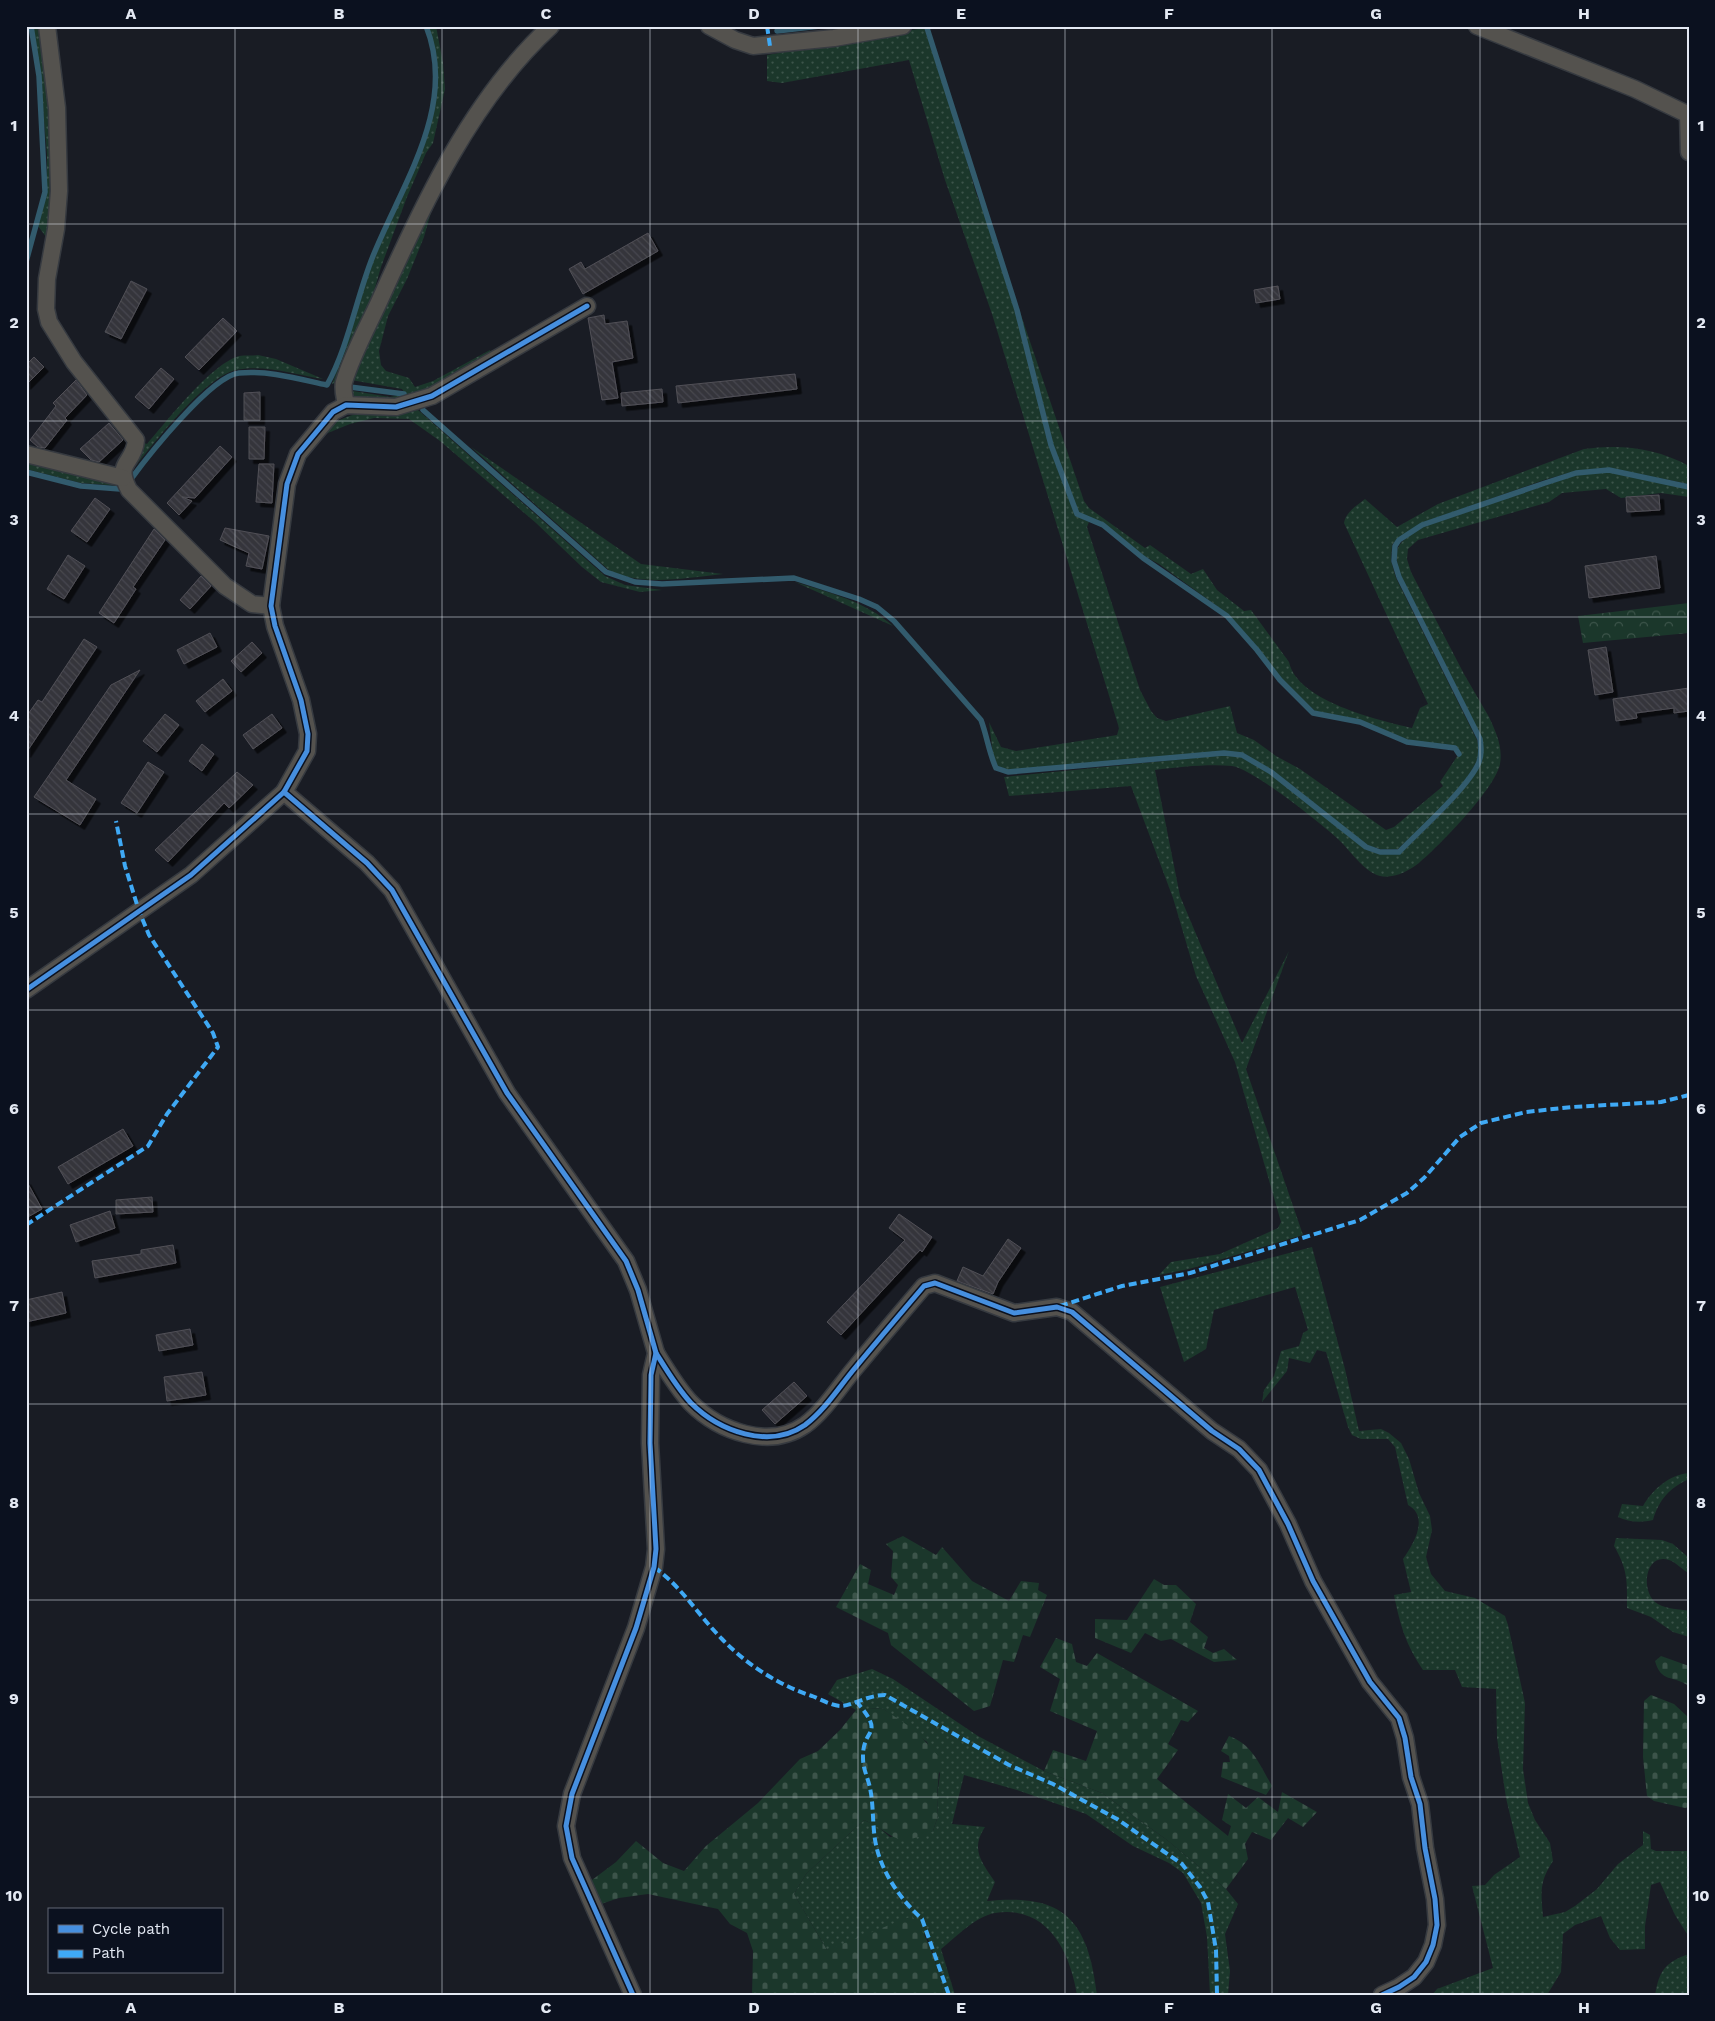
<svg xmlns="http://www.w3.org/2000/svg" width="1715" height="2021" font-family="'Work Sans',sans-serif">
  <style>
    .grass { fill: url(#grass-dots) }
    .forest { fill: url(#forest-crowns) }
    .cemetery { fill: url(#cemetery-stones) }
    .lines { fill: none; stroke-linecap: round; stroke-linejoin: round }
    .stream { stroke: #325b6d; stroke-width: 5.5 }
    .building { fill: url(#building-back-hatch); stroke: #515057; filter: url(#shadow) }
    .street-casing { stroke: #363a40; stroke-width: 19 }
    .street { stroke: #54524e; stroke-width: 16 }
    .quiet { stroke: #3fa9f5; stroke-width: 4; stroke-dasharray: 8 4; stroke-linecap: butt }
    .cycleway-casing { stroke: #0b111f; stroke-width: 8 }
    .cycleway { stroke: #468fdf; stroke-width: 5 }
    .grid { fill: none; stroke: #e4e9f3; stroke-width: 1; stroke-opacity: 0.55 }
    .neatline { fill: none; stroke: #e4e9f3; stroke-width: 2 }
    .grid-label { font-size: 16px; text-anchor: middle; font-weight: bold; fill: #e4e9f3 }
  </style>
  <defs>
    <pattern id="grass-dots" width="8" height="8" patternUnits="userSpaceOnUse" patternTransform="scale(1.25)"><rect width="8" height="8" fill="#1b372b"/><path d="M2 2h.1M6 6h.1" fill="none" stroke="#3c544a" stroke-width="1.8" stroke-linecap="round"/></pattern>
    <pattern id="forest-crowns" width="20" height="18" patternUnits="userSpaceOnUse" patternTransform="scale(1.25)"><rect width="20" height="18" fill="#1b372b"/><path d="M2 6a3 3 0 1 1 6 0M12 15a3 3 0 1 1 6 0" fill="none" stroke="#3c544a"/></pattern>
    <pattern id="cemetery-stones" width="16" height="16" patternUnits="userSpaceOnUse" patternTransform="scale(1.25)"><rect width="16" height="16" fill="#1b372b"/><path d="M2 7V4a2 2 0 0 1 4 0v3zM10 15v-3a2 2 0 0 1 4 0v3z" fill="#3c544a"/></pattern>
    <pattern id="building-back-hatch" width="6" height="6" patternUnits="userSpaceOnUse" patternTransform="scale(1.25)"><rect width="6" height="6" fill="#34343b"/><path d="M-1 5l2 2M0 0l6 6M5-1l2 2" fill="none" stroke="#48484e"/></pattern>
    <filter id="shadow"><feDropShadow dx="4.5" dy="4.5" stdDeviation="0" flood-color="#0009"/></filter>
  </defs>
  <rect width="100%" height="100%" fill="#191c24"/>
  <g class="grass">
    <path d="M32,26H45L55,109L52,245L38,226L47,192V154L40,76Z"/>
    <path d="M428,26H436L443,63L445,89L433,143L426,153L407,197L381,267L365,323L335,383L332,384C348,342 358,299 375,257C404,185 458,106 428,26Z"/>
    <path d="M924,28L944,82L976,193L988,224L1015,310L1049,445L1075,515L1089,522L1087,527L1140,690L1151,711L1157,718L1166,721L1230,706L1237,733L1254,740L1276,756L1300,769L1386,830L1394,827L1443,786L1440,782L1460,752L1455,746L1408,740L1361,720L1315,711L1281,679L1259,649L1228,614L1159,564L1144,556L1104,523L1078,513L1052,444L1019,309L1084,501L1089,508L1145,548L1150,545L1191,574L1203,569L1217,590L1244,611L1251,610L1289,662C1297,701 1378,720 1412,728L1420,708L1428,704L1344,523C1346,512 1356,506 1365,499L1397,527L1438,504L1584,449C1621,444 1656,448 1689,466V484L1609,468L1575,471L1544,480L1422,523L1398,538L1392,545L1391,561L1396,578L1477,740C1479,748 1480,755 1476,762C1462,792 1422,826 1398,849H1380L1367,845L1272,770L1243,753L1224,751L1008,770L998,766L993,755L989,722L1001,747L1016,751L1111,736L1117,735L1119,728L992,314L945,180L909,60L782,83L767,81V55Z"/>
    <path d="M435,198L424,237L407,279L388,316L379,351L381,365L386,371L409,378L415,387L433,381L490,350L492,355L427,391L386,401L349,397L347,390L390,397L405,394L402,389L351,380Z"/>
    <path d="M258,355L276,359L323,379C297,375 263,364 236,370C205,376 148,450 128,476L140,441L147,444C167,421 211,364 239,356C245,355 253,356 258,355Z"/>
    <path d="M418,410L605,576L625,585L662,590L640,592L601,582L582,567L536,523L440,441L409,419L374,418L350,424L318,437C347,405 378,413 418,410Z"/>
    <path d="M471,447L641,564L723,574C684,578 647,586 611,572Z"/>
    <path d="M26,457L119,481L120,486L81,483L26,469Z"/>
    <path d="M1608,472L1686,488L1689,489V497L1661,493L1621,498L1606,489L1562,493L1549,502L1418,540L1408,549L1407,559L1411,572L1464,674L1489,717C1496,732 1503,747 1500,764C1495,789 1439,846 1419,863C1409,871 1393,879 1380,876C1363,871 1350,850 1338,839C1319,822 1253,769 1232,766C1208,764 1179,767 1155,770L1180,896L1242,1043L1289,951L1246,1069L1303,1235L1189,1269L1159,1275L1171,1262L1220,1254L1278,1228L1281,1222L1235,1062L1196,976L1173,898L1131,786L1009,796L1004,777L1224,755L1241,757L1270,773L1365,849L1379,854H1400C1420,834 1474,786 1481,761C1484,753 1483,747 1481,738L1400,576C1392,545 1398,543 1423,527L1576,475Z"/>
    <path d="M795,582C830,593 865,601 893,626Z"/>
    <path d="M1312,1247L1345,1369L1359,1431L1381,1429L1389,1433L1401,1443L1409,1459L1419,1493L1430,1516L1432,1530L1426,1557L1431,1574L1445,1591L1475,1598L1505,1616L1508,1625L1525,1703L1523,1769L1528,1803L1535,1820L1550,1843L1553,1861C1539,1882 1541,1892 1543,1917L1565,1912L1575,1906L1597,1889L1618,1864L1643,1845V1831L1650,1835L1651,1849L1656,1851H1689V1937L1675,1915L1660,1882L1651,1885L1645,1926V1949L1620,1950L1610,1938L1601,1916L1575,1925L1563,1934L1561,1972L1547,1995H1432L1437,1989L1493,1968L1472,1886L1485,1885L1494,1875L1520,1857L1506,1798L1497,1738L1496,1689L1462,1687L1455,1670H1423C1406,1645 1400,1625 1394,1595L1411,1592L1403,1559C1413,1545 1430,1517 1408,1505L1395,1447L1388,1439H1361L1352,1435L1348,1427L1326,1352L1317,1350L1310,1363L1289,1358L1287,1371L1262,1402L1264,1390L1274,1376L1281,1351L1299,1346L1303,1333L1308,1330L1295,1287L1214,1310L1206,1349L1184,1362L1160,1287Z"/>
    <path d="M1689,1473V1479C1669,1488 1659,1500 1653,1520C1641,1523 1628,1522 1618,1517L1622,1504L1643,1506C1653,1489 1669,1475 1689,1473Z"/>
    <path d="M1616,1538L1662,1540L1673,1544L1689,1558V1573C1682,1570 1676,1562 1669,1560C1644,1552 1640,1594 1658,1604C1667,1609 1679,1609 1689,1611V1637L1673,1632L1651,1617L1627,1608C1627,1581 1628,1570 1614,1546Z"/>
    <path d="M872,1669L893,1679L978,1736L1044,1771L1102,1793L1167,1840L1226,1889L1238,1904L1225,1934L1230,1971L1228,1995H1210L1207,1937L1201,1903L1183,1873L1169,1863L1133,1846L1086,1814L1017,1790L964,1775L952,1824L985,1827C970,1850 982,1862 995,1882L987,1901C1064,1893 1088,1920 1097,1995H1077C1070,1952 1048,1905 995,1913C976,1916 956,1937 941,1949L955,1995H944L933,1952L926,1934L827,1950L794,1894L806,1874L864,1820L877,1826L890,1837L933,1831L938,1816L937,1797L940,1774L927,1742L882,1708L856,1710L828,1694L837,1680Z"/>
    <path d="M1689,1954L1687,1995H1655C1659,1971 1665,1962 1689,1954Z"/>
  </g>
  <path class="forest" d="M1689,603V633L1583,643L1578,616Z"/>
  <g class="cemetery">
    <path d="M903,1536L936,1555L942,1547L972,1581L1009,1601L1021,1581L1039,1583L1038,1590L1047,1595L1030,1637L1023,1635L1014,1662L1003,1660L990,1706L974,1711L891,1645L888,1633L836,1607L860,1564L871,1570L868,1584L894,1595L898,1585L891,1577L893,1551L886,1544Z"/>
    <path d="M1154,1579L1164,1585H1176L1196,1604L1190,1622L1208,1637L1204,1648L1213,1653L1224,1649L1237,1660L1214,1662L1171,1639L1161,1641L1145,1633L1131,1653L1095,1638V1619L1127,1620Z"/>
    <path d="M1056,1638L1072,1644L1076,1662L1087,1666L1097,1653L1198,1711L1188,1722L1181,1720L1168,1744L1178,1750L1157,1779L1228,1836L1231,1826L1222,1820L1228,1794L1246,1808L1258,1797L1278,1812L1282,1792L1317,1812L1303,1827L1288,1818L1271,1840L1252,1832L1245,1844L1248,1859L1226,1889L1167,1840L1102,1793L1044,1771L1053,1750L1086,1761L1097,1731L1050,1711L1060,1679L1040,1667Z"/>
    <path d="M1661,1656L1689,1666V1686C1673,1675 1661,1683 1655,1661Z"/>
    <path d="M1651,1695L1674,1704L1689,1718V1807L1685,1808L1654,1801L1647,1796L1643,1757L1644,1701Z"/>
    <path d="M882,1708L916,1731L940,1758L937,1797L938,1816L933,1831C893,1849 897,1835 864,1820L806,1874L794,1894L827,1950L912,1916C931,1941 937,1965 944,1995H752L753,1951L747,1933L730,1924L718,1909L648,1894L619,1898L598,1905L588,1883L616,1862L636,1841L663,1863L684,1871L706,1846L758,1803L800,1759L818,1751L840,1730L856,1710Z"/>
    <path d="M1229,1736C1252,1744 1260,1765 1272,1786L1266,1795L1221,1777L1223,1762H1230L1229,1756L1221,1751Z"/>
  </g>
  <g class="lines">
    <g class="stream">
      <path d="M927,28L1017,310L1051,445L1077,514L1103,525L1143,558L1227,616L1257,650L1280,680L1313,713L1360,722L1407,742L1455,748L1459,754"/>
      <path d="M777,31L820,26"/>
      <path d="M26,262L45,192L39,76L31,26"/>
      <path d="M350,387L404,394"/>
      <path d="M423,410L606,572L635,582L662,584L794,578L859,599L877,607L894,621L981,720C987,736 989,753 996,768L1008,772L1224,753L1242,755L1271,772L1366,847L1380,852H1399C1419,831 1469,787 1479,762C1482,754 1481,747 1480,739L1399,577L1394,561L1395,546L1399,540L1422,525L1545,483L1576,473L1609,470L1689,487"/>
      <path d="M26,472L81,486L120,489"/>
      <path d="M131,479C148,456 211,376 239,373C268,370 299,379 327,385C349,345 356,298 373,256C402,184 458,106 426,26"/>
    </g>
  </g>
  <g class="building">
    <path d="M648,233L658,251L583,294L569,269L581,262L585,269Z"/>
    <path d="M131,281L147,289L121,339L105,332Z"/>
    <path d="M1278,286L1280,299L1256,303L1254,290Z"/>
    <path d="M604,315L605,324L627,321L633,358L612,362L618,398L602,400L588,318Z"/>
    <path d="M223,318L237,331L199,370L185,357Z"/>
    <path d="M34,357L44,367L26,385V365Z"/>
    <path d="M161,368L174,379L149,409L135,397Z"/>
    <path d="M795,374L797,389L678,403L676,386Z"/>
    <path d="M76,380L87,395L65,418L67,420L45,448L38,447L30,440L56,406L53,403Z"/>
    <path d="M662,389L663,402L622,406L621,393Z"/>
    <path d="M260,392V420H244V393Z"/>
    <path d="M109,423L123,440L99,462L91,460L80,449Z"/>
    <path d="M249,427H265L264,459H249Z"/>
    <path d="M220,446L232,457L195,498L182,497L192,501L179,515L167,503Z"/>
    <path d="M259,464H274L272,503L256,502Z"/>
    <path d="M1659,495L1660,510L1627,512L1626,497Z"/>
    <path d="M95,498L110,509L87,542L71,531Z"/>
    <path d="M225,528L269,536L262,569L246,566L249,553L220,540Z"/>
    <path d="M154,529L165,540L133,587L136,589L114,623L99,613Z"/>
    <path d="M68,555L85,566L64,599L47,589Z"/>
    <path d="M1656,556L1660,588L1589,598L1585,566Z"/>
    <path d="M201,576L211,586L190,609L180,600Z"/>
    <path d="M210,633L217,647L184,664L177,650Z"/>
    <path d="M84,639L97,647L26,753V717L38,700L42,702Z"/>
    <path d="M252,642L262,653L241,672L231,661Z"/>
    <path d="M1606,647L1613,692L1595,695L1588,650Z"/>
    <path d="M140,670L66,780L96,799L80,825L34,797L111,685Z"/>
    <path d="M223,679L232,691L205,712L196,701Z"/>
    <path d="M1689,688V711L1674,713V708L1636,713L1637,718L1616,721L1613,699Z"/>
    <path d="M165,714L179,725L157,752L143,741Z"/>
    <path d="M272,714L282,728L253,749L243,735Z"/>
    <path d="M202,744L214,754L202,771L189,761Z"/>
    <path d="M148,762L164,772L137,813L121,803Z"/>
    <path d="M237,772L253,785L229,808L224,803L168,862L155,850Z"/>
    <path d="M123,1129L133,1146L68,1184L58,1167Z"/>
    <path d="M26,1180L42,1209L26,1218Z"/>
    <path d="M152,1197L153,1212L116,1214V1200Z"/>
    <path d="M110,1211L115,1228L76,1242L70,1225Z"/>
    <path d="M899,1214L932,1237L922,1252L920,1250L841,1335L827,1322L905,1240L889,1228Z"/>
    <path d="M1008,1239L1021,1248L998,1282L993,1294L957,1281L963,1267L983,1276Z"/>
    <path d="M173,1245L176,1263L95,1278L92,1261L141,1254V1250Z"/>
    <path d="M62,1292L66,1313L26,1322V1300Z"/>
    <path d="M190,1329L193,1345L159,1351L156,1335Z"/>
    <path d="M202,1372L206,1395L167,1401L164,1377Z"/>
    <path d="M794,1382L807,1396L775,1424L762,1410Z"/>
  </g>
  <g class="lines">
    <defs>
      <g id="street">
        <path d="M47,26L57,108L59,191L56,229L47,279L46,309L49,322L74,362L136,440C134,465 114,461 129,490L225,586L252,604L271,606"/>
        <path d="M709,26L735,40L753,46L834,38L903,26"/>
        <path d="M1477,26L1635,89L1689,115"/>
        <path d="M1688,114L1689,152"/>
        <path d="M346,405C345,398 342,389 344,382C352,355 367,328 379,302C422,206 472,98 551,26"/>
        <path d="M26,454L123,478"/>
        <path d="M284,792L367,863L392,890L507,1093L626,1261L638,1290L656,1353L651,1375L650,1443L656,1549L654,1567L636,1628L572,1794L566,1826L572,1858L633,1995"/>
        <path d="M26,990L191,875L284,792L307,751L308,734L301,700L275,626L271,606L287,484L298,454L333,412L346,405L396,407L432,396L587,306"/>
        <path d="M656,1353C666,1369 677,1388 691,1403C719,1431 769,1450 805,1425C825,1410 839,1387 855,1368C878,1340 901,1313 924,1286L935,1283L1014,1313L1057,1307L1072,1312L1212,1431L1239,1449L1259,1470L1288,1524L1313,1581L1370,1682L1399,1718L1405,1738L1411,1777L1420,1804L1425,1848L1435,1899L1437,1925L1433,1945L1426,1962L1414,1977L1399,1987L1382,1995"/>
      </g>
    </defs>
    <use href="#street" class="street-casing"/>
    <use href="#street" class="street"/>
    <g class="quiet">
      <path d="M767,26L770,46"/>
      <path d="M26,1225L148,1146L167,1114L218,1047L213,1033L149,935L139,911L125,866L116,821"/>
      <path d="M1060,1306L1122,1286L1190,1273L1360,1220L1407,1193L1424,1178L1460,1137L1481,1123L1526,1112L1572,1107L1661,1102L1689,1095"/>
      <path d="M654,1567C682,1587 698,1615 722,1639C746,1664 778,1685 812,1696C820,1699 832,1706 841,1706C851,1706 868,1695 885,1695L1009,1765L1053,1784L1117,1819L1182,1864L1200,1887L1208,1902L1216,1950L1217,1995"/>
      <path d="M856,1701C887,1737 862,1726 863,1758C863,1769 868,1778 870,1788C874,1807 872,1826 876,1845C882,1873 901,1900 922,1919L949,1995"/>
    </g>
    <defs>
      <g id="cycleway">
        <path d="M284,792L367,863L392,890L507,1093L626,1261L638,1290L656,1353L651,1375L650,1443L656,1549L654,1567L636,1628L572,1794L566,1826L572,1858L633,1995"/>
        <path d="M26,990L191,875L284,792L307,751L308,734L301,700L275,626L271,606L287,484L298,454L333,412L346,405L396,407L432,396L587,306"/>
        <path d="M656,1353C666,1369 677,1388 691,1403C719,1431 769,1450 805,1425C825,1410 839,1387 855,1368C878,1340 901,1313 924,1286L935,1283L1014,1313L1057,1307L1072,1312L1212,1431L1239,1449L1259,1470L1288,1524L1313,1581L1370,1682L1399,1718L1405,1738L1411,1777L1420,1804L1425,1848L1435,1899L1437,1925L1433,1945L1426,1962L1414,1977L1399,1987L1382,1995"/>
      </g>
    </defs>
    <use href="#cycleway" class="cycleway-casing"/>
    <use href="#cycleway" class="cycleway"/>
  </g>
  <path class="grid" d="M235,26V1995M442,26V1995M650,26V1995M858,26V1995M1065,26V1995M1272,26V1995M1480,26V1995M26,224H1689M26,421H1689M26,617H1689M26,814H1689M26,1010H1689M26,1207H1689M26,1404H1689M26,1600H1689M26,1797H1689"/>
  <rect width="1715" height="2021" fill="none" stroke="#0b111f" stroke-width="55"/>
  <rect x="48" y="1908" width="175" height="65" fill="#0b111f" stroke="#626774"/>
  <rect x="58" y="1925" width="25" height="8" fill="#468fdf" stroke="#626774"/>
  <text x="92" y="1934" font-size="15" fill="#e4e9f3">Cycle path</text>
  <rect x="58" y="1950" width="25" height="8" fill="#3fa9f5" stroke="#626774"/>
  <text x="92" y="1958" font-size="15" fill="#e4e9f3">Path</text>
  <rect x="28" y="28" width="1660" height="1966" class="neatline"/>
  <g class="grid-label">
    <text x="131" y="19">A</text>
    <text x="339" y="19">B</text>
    <text x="546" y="19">C</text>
    <text x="754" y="19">D</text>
    <text x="961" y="19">E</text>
    <text x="1169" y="19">F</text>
    <text x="1376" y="19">G</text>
    <text x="1584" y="19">H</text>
    <text x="14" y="131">1</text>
    <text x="1701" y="131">1</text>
    <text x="14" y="328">2</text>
    <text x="1701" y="328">2</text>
    <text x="14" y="525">3</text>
    <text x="1701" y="525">3</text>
    <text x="14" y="721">4</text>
    <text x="1701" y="721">4</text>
    <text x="14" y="918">5</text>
    <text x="1701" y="918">5</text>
    <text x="14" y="1114">6</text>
    <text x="1701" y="1114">6</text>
    <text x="14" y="1311">7</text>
    <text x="1701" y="1311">7</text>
    <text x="14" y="1508">8</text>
    <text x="1701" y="1508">8</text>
    <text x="14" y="1704">9</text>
    <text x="1701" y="1704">9</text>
    <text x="14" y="1901">10</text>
    <text x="1701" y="1901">10</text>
    <text x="131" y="2013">A</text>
    <text x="339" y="2013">B</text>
    <text x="546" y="2013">C</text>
    <text x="754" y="2013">D</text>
    <text x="961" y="2013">E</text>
    <text x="1169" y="2013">F</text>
    <text x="1376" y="2013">G</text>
    <text x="1584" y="2013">H</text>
  </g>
</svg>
